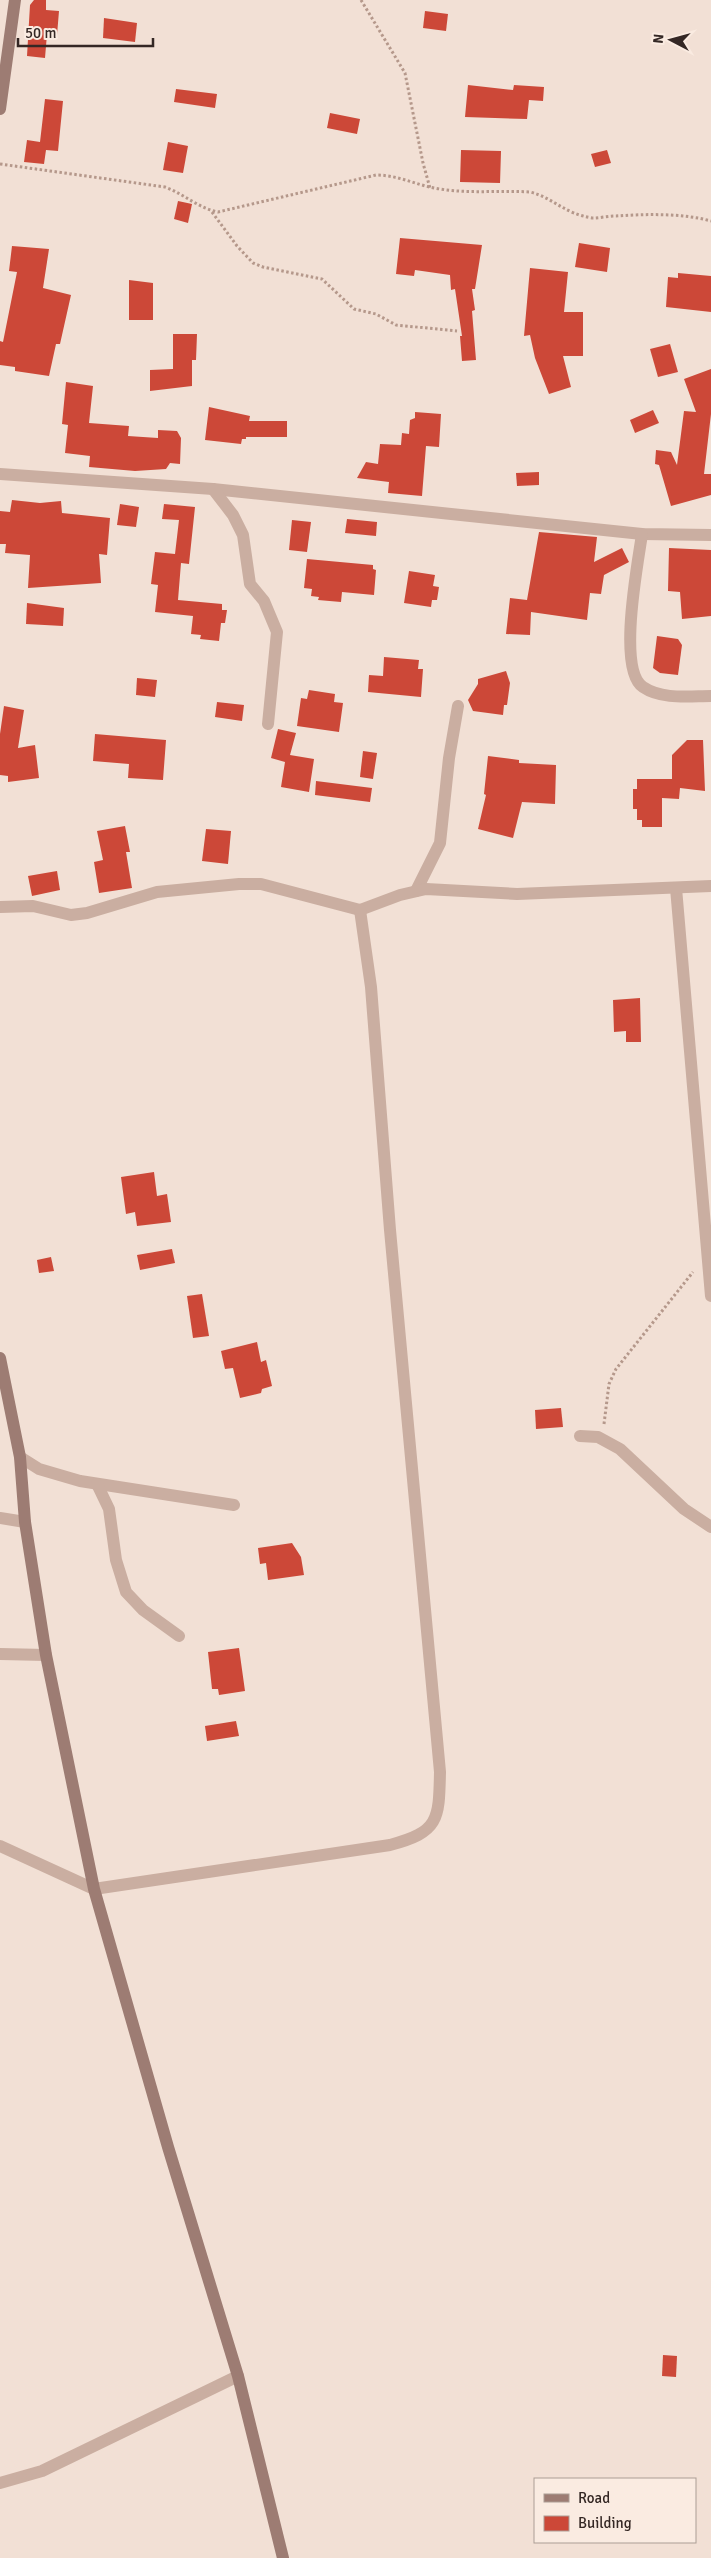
<svg xmlns="http://www.w3.org/2000/svg" width="711" height="2558" font-family="Signika,sans-serif">
  <style>
    .building { fill: #cc4838 }
    .lines { fill: none; stroke-linecap: round; stroke-linejoin: round }
    .path { stroke: #b5988b; stroke-width: 3; stroke-dasharray: 2.5 2.5; stroke-linecap: butt }
    .street { stroke: #caaea1; stroke-width: 12 }
    .secondary { stroke: #9d7c73; stroke-width: 12 }
  </style>
  <rect width="100%" height="100%" fill="#f2e0d5"/>
  <g class="building">
    <path d="M34,0H46V10L59,11L57,35L47,34L45,58L27,56L30,5Z"/>
    <path d="M425,11L448,14L446,31L423,28Z"/>
    <path d="M104,18L137,23L135,42L103,38Z"/>
    <path d="M468,85L513,90L514,85L544,87L543,101L529,100L527,119L465,117Z"/>
    <path d="M176,89L217,94L215,108L174,102Z"/>
    <path d="M45,99L63,101L58,151L46,150L44,164L24,162L27,140L40,142Z"/>
    <path d="M330,113L360,119L357,134L327,128Z"/>
    <path d="M168,142L188,146L183,173L163,170Z"/>
    <path d="M461,150L501,151L500,183L460,182Z"/>
    <path d="M607,150L611,163L595,167L591,154Z"/>
    <path d="M178,201L192,204L188,223L174,219Z"/>
    <path d="M400,238L482,245L475,289H472L475,310L472,311L476,360L462,361L460,336H462L455,289L451,290L450,275L415,270L414,276L396,274Z"/>
    <path d="M579,243L610,248L607,272L575,267Z"/>
    <path d="M12,246L49,249L43,288L71,295L60,344H56L49,376L15,371V367L0,365V341L3,342L17,272L9,271Z"/>
    <path d="M530,268L568,272L564,312H583V356H563L571,387L549,394L535,358L530,335L524,336Z"/>
    <path d="M678,273L711,276V312L666,307L668,277L678,278Z"/>
    <path d="M129,280L153,283V320H129Z"/>
    <path d="M173,334H197L196,360H192V386L150,391V370L173,369Z"/>
    <path d="M670,344L678,372L658,377L650,349Z"/>
    <path d="M711,369V414L704,474H711V495L671,506L659,465L655,464L656,450L671,452L677,465L684,411L696,412L684,379Z"/>
    <path d="M66,382L93,386L89,423L129,426L128,436L158,438V430L177,431L181,438L180,464L170,463L166,469L135,471L89,467L90,456L65,453L68,425L62,424Z"/>
    <path d="M209,407L250,416L249,421H287V437H246V439H242L241,444L205,440Z"/>
    <path d="M653,410L659,423L635,433L630,420Z"/>
    <path d="M415,412L441,414L439,447L426,446L422,496L388,493L389,482L357,478L366,462L378,464L380,444L401,445L402,433L409,434L410,420L415,418Z"/>
    <path d="M539,472V485L517,486L516,473Z"/>
    <path d="M12,500L40,503L61,501L62,513L110,518L107,555L99,554L101,583L28,588L30,555L5,553L6,544H0V511L10,512Z"/>
    <path d="M120,504L139,507L136,527L117,525Z"/>
    <path d="M164,504L195,507L189,564L181,563L178,600L222,604V610H227L225,623H221L219,641L200,639L201,635L191,634L193,616L155,612L158,585L151,584L155,552L175,554L179,520L162,519Z"/>
    <path d="M347,519L377,522L376,536L345,533Z"/>
    <path d="M292,520L311,522L307,552L289,550Z"/>
    <path d="M539,532L597,537L594,562L622,548L629,562L604,575L601,594L590,593L587,620L531,612L530,635L506,634L510,598L527,600Z"/>
    <path d="M669,548L711,550V616L682,619L680,592L668,591Z"/>
    <path d="M307,559L373,565V569L376,570L374,595L342,592L341,602L318,600L319,597L311,596L312,589L304,588Z"/>
    <path d="M409,571L435,575L433,586L439,587L437,600H432L431,607L404,603Z"/>
    <path d="M27,603L64,608L63,626L26,624Z"/>
    <path d="M657,636L678,639L682,645L678,675L660,673L653,668Z"/>
    <path d="M384,657L419,660L418,669H423L421,697L368,692L369,675L383,676Z"/>
    <path d="M506,671L510,683L507,705H504L503,715L473,711L468,700L478,684V679Z"/>
    <path d="M137,678L157,680L155,697L136,695Z"/>
    <path d="M309,690L335,694L334,702L343,703L339,732L297,726L301,698L307,699Z"/>
    <path d="M217,702L244,705L242,721L215,717Z"/>
    <path d="M4,706L24,710L18,748L35,745L39,778L8,782V776L0,775V734Z"/>
    <path d="M278,729L296,733L290,755L314,759L309,792L281,787L285,762L271,758Z"/>
    <path d="M95,734L166,740L163,780L128,778L129,764L93,761Z"/>
    <path d="M687,740H703L705,791L680,788L679,799L662,798V827H642V820H637V809H633V789H637V779H672V755Z"/>
    <path d="M363,751L377,753L373,779L360,777Z"/>
    <path d="M488,756L519,760V763L556,765L555,804L522,802L513,838L478,829L486,795L484,794Z"/>
    <path d="M316,781L372,788L370,802L315,795Z"/>
    <path d="M125,826L130,852H126L132,888L99,893L94,862L103,860L97,831Z"/>
    <path d="M206,829L231,831L228,864L202,861Z"/>
    <path d="M57,871L60,890L32,896L28,876Z"/>
    <path d="M640,998L641,1042H626V1031L614,1032L613,1000Z"/>
    <path d="M154,1172L157,1196L167,1194L171,1222L137,1226L135,1212L126,1214L121,1177Z"/>
    <path d="M172,1249L175,1263L140,1270L137,1255Z"/>
    <path d="M51,1257L54,1271L39,1273L37,1260Z"/>
    <path d="M202,1294L209,1336L193,1338L187,1296Z"/>
    <path d="M257,1342L261,1362L266,1360L272,1386L262,1389L261,1393L240,1398L233,1368L225,1369L221,1351Z"/>
    <path d="M561,1408L563,1427L536,1429L535,1410Z"/>
    <path d="M292,1543L301,1557L304,1575L268,1580L266,1563L260,1564L258,1548Z"/>
    <path d="M239,1648L245,1691L219,1695L218,1689H212L208,1652Z"/>
    <path d="M236,1721L239,1736L207,1741L205,1726Z"/>
    <path d="M663,2355L677,2356L676,2377L662,2376Z"/>
  </g>
  <g class="lines">
    <g class="path">
      <path d="M361,0L405,73L423,163L430,188"/>
      <path d="M0,164L165,187C184,194 198,208 218,212L376,175C399,175 418,186 440,189C470,194 500,190 530,192C554,198 564,214 593,218C600,218 608,216 616,216C646,214 682,213 711,221"/>
      <path d="M212,212L237,246L253,263L263,267L322,279L354,309L376,314L396,325L457,331"/>
      <path d="M604,1424L609,1384L616,1369L693,1272"/>
    </g>
    <g class="street">
      <path d="M0,474L213,489L642,534L711,535"/>
      <path d="M213,489L233,515L243,535L250,584L264,601L277,632L268,724"/>
      <path d="M642,534C638,563 617,670 643,687C662,700 690,696 711,696"/>
      <path d="M676,888L711,1296"/>
      <path d="M416,891L440,843L449,758L458,706"/>
      <path d="M0,907L33,906L71,915L87,913L157,892L239,884H261L360,910L400,895L426,889L517,894L711,886"/>
      <path d="M580,1436L598,1437L620,1449L684,1509L711,1527"/>
      <path d="M20,1457L39,1469L80,1481L234,1505"/>
      <path d="M97,1484L109,1509L116,1560L126,1592L143,1610L179,1636"/>
      <path d="M0,1518L25,1522"/>
      <path d="M0,1654L46,1655"/>
      <path d="M0,1846L94,1889L390,1845C439,1832 439,1820 440,1772L390,1230L371,987L360,910"/>
      <path d="M0,2483L42,2471L238,2376"/>
    </g>
    <g class="secondary">
      <path d="M0,109L15,0"/>
      <path d="M0,1358L20,1457L25,1522L46,1655L94,1889L168,2147L238,2376L283,2558"/>
    </g>
  </g>
  <rect x="534" y="2478" width="162" height="65" fill="#faebe1" stroke="#ab9d95"/>
  <rect x="544" y="2494" width="25" height="8" fill="#9d7c73" stroke="#ab9d95"/>
  <text x="578" y="2503" font-size="15" fill="#342724">Road</text>
  <rect x="544" y="2516" width="25" height="15" fill="#cc4838" stroke="#ab9d95"/>
  <text x="578" y="2528" font-size="15" fill="#342724">Building</text>
  <g transform="translate(671 40) rotate(276)" stroke="#faebe1" stroke-width="4" paint-order="stroke">
  <path d="M0-4L9 19L0 12L-9 19Z" fill="#342724"/>
  <text y="-8" font-size="14" font-weight="bold" text-anchor="middle" fill="#342724">N</text>
  </g>
  <path d="M18 38v8h135v-8" fill="none" stroke="#342724" stroke-width="2.5"/>
  <text x="25" y="38" font-size="15" fill="#342724" stroke="#faebe1" stroke-width="4" paint-order="stroke">50 m</text>
</svg>
